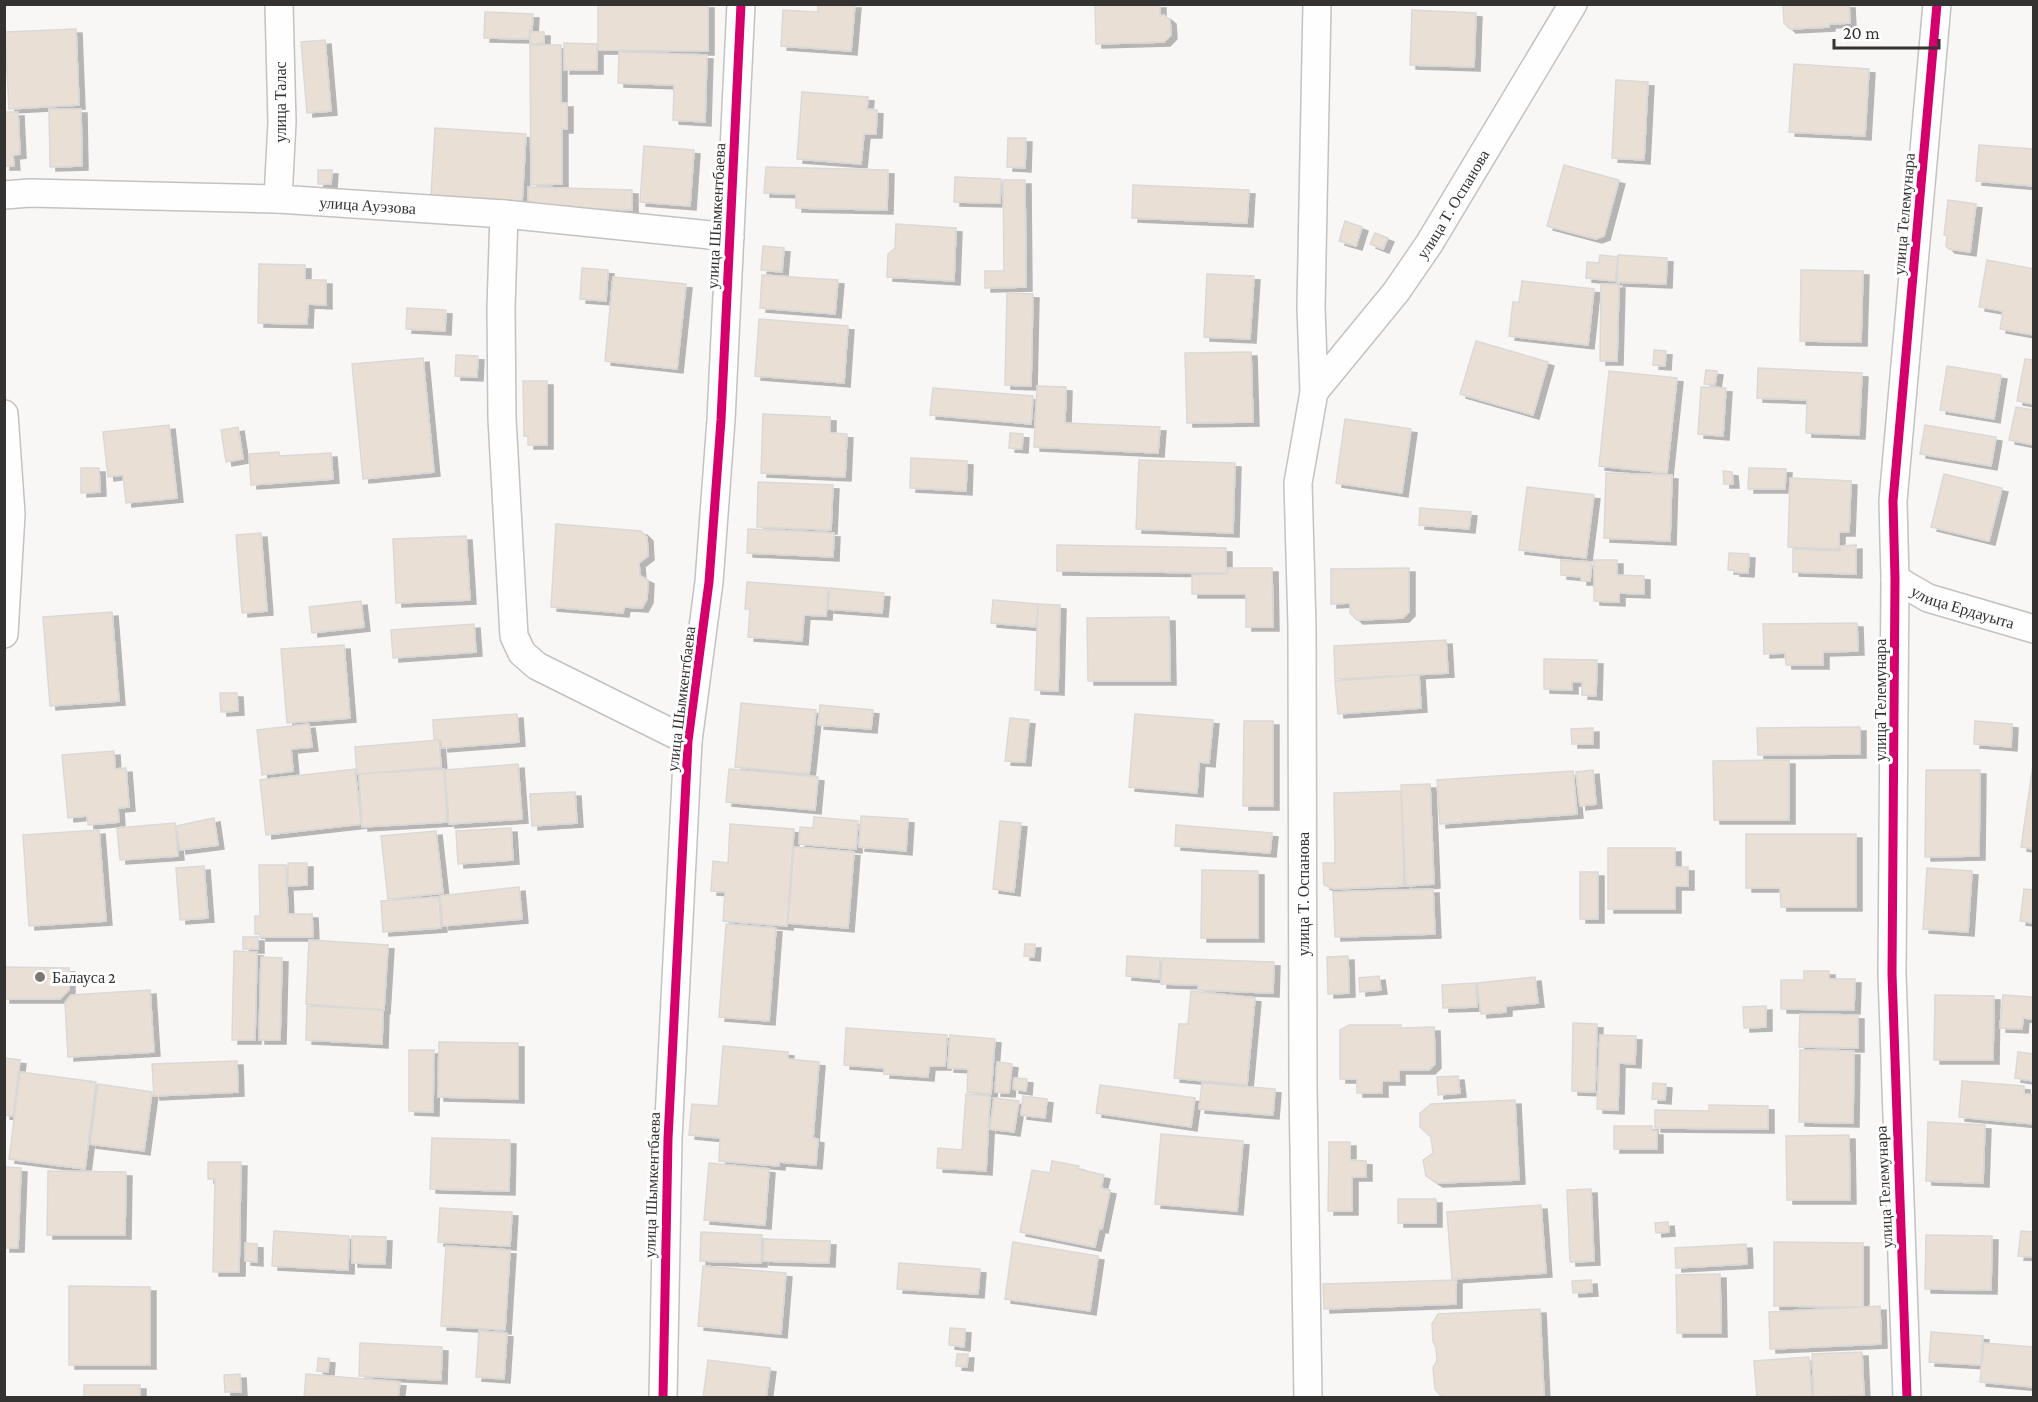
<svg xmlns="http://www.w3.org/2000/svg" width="2038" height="1402" font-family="'Crimson Pro',serif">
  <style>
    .building { fill: #e9dfd4; stroke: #dbd9d7; stroke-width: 1.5; filter: url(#shadow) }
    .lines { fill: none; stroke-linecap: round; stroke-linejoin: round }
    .street-casing { stroke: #c3c2c0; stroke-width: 30 }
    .street { stroke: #fefefe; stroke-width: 27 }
    .cycleway-casing { stroke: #fff; stroke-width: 13 }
    .cycleway { stroke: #d6006c; stroke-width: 9 }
    .poi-dot { fill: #7a7876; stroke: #fff; stroke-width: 2 }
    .labels { text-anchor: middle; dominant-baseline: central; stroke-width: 6; stroke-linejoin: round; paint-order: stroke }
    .street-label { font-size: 16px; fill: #353332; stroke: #fff }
    .poi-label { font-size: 16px; fill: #353332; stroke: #fff; text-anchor: start }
  </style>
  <defs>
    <filter id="shadow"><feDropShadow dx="6" dy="4" stdDeviation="0" flood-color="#0004"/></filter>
  </defs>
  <rect width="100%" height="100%" fill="#f9f7f5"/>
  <g class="building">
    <path d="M598,4H708V51L598,50Z"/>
    <path d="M818,4H855L851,51L781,46L783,10L818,12Z"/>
    <path d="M1095,4H1160V16L1164,15L1170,20L1171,35L1164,42L1096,44Z"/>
    <path d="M1783,4H1849L1850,23L1829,24V27L1790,29L1784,23Z"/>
    <path d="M1412,10L1476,13L1474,67L1410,65Z"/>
    <path d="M485,12L533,14L532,30H530L529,39L484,38Z"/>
    <path d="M76,29L79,105L9,109L5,32Z"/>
    <path d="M530,32H544V43L530,44Z"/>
    <path d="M325,40L331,111L307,113L301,42Z"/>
    <path d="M564,43L597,44V70H564Z"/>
    <path d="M530,45H561V103H567V129H562V184L531,185Z"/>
    <path d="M619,52L707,55L705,122L673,120L674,85L618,83Z"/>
    <path d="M1794,64L1869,69L1865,136L1789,132Z"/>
    <path d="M1616,80L1648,82L1644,160L1612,158Z"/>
    <path d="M802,92L868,97L867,109L877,110L876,134H864L861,164L797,159Z"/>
    <path d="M49,109H81L82,166L50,167Z"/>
    <path d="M4,112H18L20,154L13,155L14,166H4Z"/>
    <path d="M435,128L526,134L522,203L431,196Z"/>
    <path d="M1008,138H1026L1025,168L1007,167Z"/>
    <path d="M1979,145L2034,149V186L1976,181Z"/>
    <path d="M644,146L694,150L690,206L640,202Z"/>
    <path d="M1564,165L1619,180L1604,236L1596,239L1547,226Z"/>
    <path d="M766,167L888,170L887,210L796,208V194L764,193Z"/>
    <path d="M318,170H332L331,184H318Z"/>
    <path d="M955,177L1001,179L1000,203L954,202Z"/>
    <path d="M1003,180H1025L1026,287L985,288V271H1004Z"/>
    <path d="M1133,185L1249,190L1247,223L1132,218Z"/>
    <path d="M528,187L632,190V210L528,207Z"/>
    <path d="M1948,200L1976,204L1970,252L1949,249L1946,246L1947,236L1944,235Z"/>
    <path d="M1345,221L1362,227L1356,246L1339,241Z"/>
    <path d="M896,224L956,228L954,281L887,277L888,254L895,248Z"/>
    <path d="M1375,233L1388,238L1383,249L1370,244Z"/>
    <path d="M763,246L784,248L782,272L761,270Z"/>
    <path d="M1600,255L1618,257L1615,281L1586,278L1587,262L1599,263Z"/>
    <path d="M1618,255L1667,258L1666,284L1617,282Z"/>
    <path d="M1987,260L2034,269V335L2000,329L2003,311L1979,307Z"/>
    <path d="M259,264L305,265V280H326V305L308,304L307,324L258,323Z"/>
    <path d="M582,268L608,270L606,301L580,299Z"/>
    <path d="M1801,270L1863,271L1861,342L1800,341Z"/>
    <path d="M1207,274L1254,276L1250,339L1204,337Z"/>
    <path d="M762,275L838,280L835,314L760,308Z"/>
    <path d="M613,277L686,284L677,369L605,361Z"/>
    <path d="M1522,281L1594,289L1588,345L1509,336L1513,302H1519Z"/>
    <path d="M1601,284H1619L1617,361H1600Z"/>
    <path d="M1007,293L1033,294L1031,386L1005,385Z"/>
    <path d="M407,308L446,310L445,331L406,329Z"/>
    <path d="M759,319L848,326L844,383L755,376Z"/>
    <path d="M1476,341L1548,362L1533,415L1460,394Z"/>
    <path d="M1654,350L1666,351L1665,366L1653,365Z"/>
    <path d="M1251,352L1253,422L1187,423L1185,353Z"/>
    <path d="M456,355L478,356L477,377L455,376Z"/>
    <path d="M423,358L434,472L363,479L352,364Z"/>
    <path d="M2025,359L2034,360V404L2017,401Z"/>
    <path d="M1947,366L2001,375L1994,419L1940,410Z"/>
    <path d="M1758,368L1862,373L1859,435L1806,433L1807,400L1757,398Z"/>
    <path d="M1706,370L1717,371L1715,385L1704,384Z"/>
    <path d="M1609,371L1677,378L1667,473L1599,466Z"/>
    <path d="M523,381H547V445H528V436H524Z"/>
    <path d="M1037,386L1066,387L1065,423L1160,427L1158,453L1034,447Z"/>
    <path d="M1701,387L1726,388L1723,436L1698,434Z"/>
    <path d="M933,388L1033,396L1031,424L930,415Z"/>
    <path d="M2016,407L2034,410V445L2009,440Z"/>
    <path d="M763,414L830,417V433L847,434L845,477L761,473Z"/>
    <path d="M1345,419L1411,429L1402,493L1336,483Z"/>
    <path d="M169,425L177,498L126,503L123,475L108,477L103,432Z"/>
    <path d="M1925,425L1996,437L1991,466L1920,454Z"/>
    <path d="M238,427L243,459L226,462L221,430Z"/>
    <path d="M1010,433L1023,434L1022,449L1009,448Z"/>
    <path d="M279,452V456L331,453L333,479L251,485L249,454Z"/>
    <path d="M911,458L967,461L966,491L910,488Z"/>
    <path d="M1139,460L1235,463L1233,533L1136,529Z"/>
    <path d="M81,468H99L100,492L81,493Z"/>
    <path d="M1749,468L1786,469L1785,489H1748Z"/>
    <path d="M1723,471L1732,472L1733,484H1724Z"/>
    <path d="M1606,473L1672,475L1670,541L1604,538Z"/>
    <path d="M1944,474L2002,488L1989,541L1931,527Z"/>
    <path d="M1790,478L1851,481L1849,532H1839V549L1788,547Z"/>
    <path d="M758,482L833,485L831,530L757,527Z"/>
    <path d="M1527,487L1594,495L1586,558L1519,550Z"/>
    <path d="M1420,508L1471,512L1469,529L1419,525Z"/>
    <path d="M556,524L641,531L647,537L648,556L639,563L640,576L648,580L647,599L642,608L624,607L623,613L551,607Z"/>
    <path d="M748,529L834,533L833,557L747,553Z"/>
    <path d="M261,533L267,611L242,613L236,535Z"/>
    <path d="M466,536L470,600L396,603L393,539Z"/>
    <path d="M1057,545L1226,548V573L1057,571Z"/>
    <path d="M1856,545V574L1793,572V549L1840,551V546Z"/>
    <path d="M1729,553L1749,554L1748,573L1734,572V570H1728Z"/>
    <path d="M1561,560L1592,562L1590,581H1581V577L1561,575Z"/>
    <path d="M1594,560H1617V575L1644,576V594L1619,593V602L1594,601Z"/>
    <path d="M1228,568H1272L1273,627H1246V594H1192V575L1227,574Z"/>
    <path d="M1409,568V612L1403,618L1357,620L1350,613V603L1331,604V569Z"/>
    <path d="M747,582L828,588L826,616L804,615L802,641L748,637L750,609H745Z"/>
    <path d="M830,588L884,593L882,613L828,609Z"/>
    <path d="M993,600L1038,604L1036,627L991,623Z"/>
    <path d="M361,601L364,627L312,633L309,607Z"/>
    <path d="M1038,604L1060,605L1058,691L1035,690Z"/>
    <path d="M112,612L119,701L50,706L43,617Z"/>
    <path d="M1169,617L1170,681H1088L1087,618Z"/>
    <path d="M1857,623L1858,651L1823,652V665H1786L1785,653L1764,654L1763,624Z"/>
    <path d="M474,624L476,652L393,658L391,630Z"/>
    <path d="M1446,640L1448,673L1335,679L1334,646Z"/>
    <path d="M344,645L350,718L287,723L281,649Z"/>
    <path d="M1544,659L1597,660L1596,696L1582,695V682H1572V690L1544,689Z"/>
    <path d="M1419,675L1421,708L1338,714L1335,681Z"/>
    <path d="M220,693H237L238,711L221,712Z"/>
    <path d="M741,703L816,710L809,774L735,767Z"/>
    <path d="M820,705L873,710L871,729L818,725Z"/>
    <path d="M517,714L519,742L442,748L441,740H434L433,720Z"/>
    <path d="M1135,714L1213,720L1209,763L1199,762L1197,793L1129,787Z"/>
    <path d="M1010,718L1029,720L1025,762L1005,761Z"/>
    <path d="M1244,721H1273V806H1243Z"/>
    <path d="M1975,721L2012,724L2011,747L1974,744Z"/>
    <path d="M309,724L312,747L291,749L293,771L262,775L257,730Z"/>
    <path d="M1860,727V754L1758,755L1757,728Z"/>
    <path d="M1593,728V744H1572L1571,729Z"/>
    <path d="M439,740L441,767L357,774L355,747Z"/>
    <path d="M114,751L115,769L126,768L129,807L118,808L119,822L88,825L87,816L68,818L62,755Z"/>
    <path d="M1789,760V820H1714L1713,761Z"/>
    <path d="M518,764L522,819L449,824L445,770Z"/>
    <path d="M2033,765H2034V849L2021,847Z"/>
    <path d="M355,769L361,824L266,835L260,780Z"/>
    <path d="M444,769L447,822L362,827L359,774Z"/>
    <path d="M729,769L818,777L815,810L726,802Z"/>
    <path d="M1593,770L1596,804L1580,806L1576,772Z"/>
    <path d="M1926,770H1980L1979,856L1925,857Z"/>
    <path d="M1573,771L1577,814L1440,824L1437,780Z"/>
    <path d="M1430,784L1434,884L1406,886L1401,785Z"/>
    <path d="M1401,791L1404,886L1334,889L1324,885L1323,863H1335L1334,793Z"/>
    <path d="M575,792L577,823L532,826L530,794Z"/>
    <path d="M861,816L908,819L906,851L859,847Z"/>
    <path d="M814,817L858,821L856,849L799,844L800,827L813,828Z"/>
    <path d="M214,818L218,845L180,850L176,826Z"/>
    <path d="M1000,821L1021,823L1014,892L993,889Z"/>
    <path d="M175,823L178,856L120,860L117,828Z"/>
    <path d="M730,824L794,829L787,926L723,921L725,892L711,891L713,861L728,863Z"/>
    <path d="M1176,825L1272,833L1270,853L1175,846Z"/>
    <path d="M511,828L513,860L458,864L456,831Z"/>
    <path d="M99,830L106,921L29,926L23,835Z"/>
    <path d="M436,831L443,893L388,899L381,836Z"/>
    <path d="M1746,834H1856V907H1781L1780,888H1746Z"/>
    <path d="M794,847L854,852L848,928L788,923Z"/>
    <path d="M1608,848H1675V867H1688V886H1675V909H1608Z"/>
    <path d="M288,863H307V885L288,886Z"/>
    <path d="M259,865H286L288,914H312L313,937H260V934H255V916H260Z"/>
    <path d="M204,866L208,918L180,920L176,868Z"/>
    <path d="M1927,868L1972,871L1968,932L1923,929Z"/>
    <path d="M1202,870L1258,871V938H1201Z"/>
    <rect x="1580" y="872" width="18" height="47"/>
    <path d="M519,887L522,919L443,926L440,896Z"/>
    <path d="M1433,889L1435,934L1335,937L1333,892Z"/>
    <path d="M2024,889L2034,890V923L2020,921Z"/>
    <path d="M439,897L441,928L383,932L381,901Z"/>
    <path d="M726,924L776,928L769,1021L719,1017Z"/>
    <rect x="243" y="937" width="15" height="12"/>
    <path d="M309,940L388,945L384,1010L306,1004Z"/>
    <path d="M1025,944H1035L1034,957L1024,956Z"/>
    <path d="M234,951L257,952L255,1040H232Z"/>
    <path d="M1127,956L1160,958L1159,979L1126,976Z"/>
    <path d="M1348,956L1349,993L1328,994L1327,957Z"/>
    <path d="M261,957L282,958L280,1040H259Z"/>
    <path d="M1162,958L1274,962L1273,993L1198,990V985L1161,984Z"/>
    <path d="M4,967L69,968V990L60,999H4Z"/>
    <path d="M1804,971H1829V979H1855L1854,1010L1781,1009V980H1804Z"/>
    <path d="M1379,976L1381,990L1360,992L1359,978Z"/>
    <path d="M1535,977L1538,1003L1506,1006V1012L1481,1014L1477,983Z"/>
    <path d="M1476,983L1477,1007L1443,1008L1442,985Z"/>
    <path d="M150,990L154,1052L68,1057L65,1003L71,995Z"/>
    <path d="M1191,991L1255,998L1247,1085L1174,1078L1179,1024H1188Z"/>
    <path d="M1935,995L1994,996L1993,1060H1934Z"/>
    <path d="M2003,995L2034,997V1019L2023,1018L2022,1029L2000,1028Z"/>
    <path d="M307,1006L383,1010L382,1044L306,1040Z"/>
    <path d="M1766,1006V1027L1744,1028L1743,1007Z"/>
    <path d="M1800,1014L1858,1015V1048L1799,1047Z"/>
    <path d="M1573,1023L1597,1024L1595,1092L1572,1091Z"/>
    <path d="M1349,1025H1401L1400,1028L1434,1027L1435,1064L1429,1070H1399V1081H1382V1093H1357V1079H1340V1030Z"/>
    <path d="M846,1028L947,1035L945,1066H929L928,1077L884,1074V1068L844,1065Z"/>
    <path d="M950,1035L995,1039L991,1094L967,1092L968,1069L948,1068Z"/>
    <path d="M1600,1035L1636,1036L1635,1064L1619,1063L1618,1110L1597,1109Z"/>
    <path d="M439,1042L518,1043V1099L438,1097Z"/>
    <path d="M723,1046L788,1052V1059L819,1062L813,1138L818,1139L816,1165L779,1162V1166L719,1161L720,1138L689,1135L692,1104L718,1106Z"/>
    <path d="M409,1050H434L433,1112L409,1111Z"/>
    <path d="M1800,1050L1854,1051L1853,1123L1799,1122Z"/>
    <path d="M2018,1052L2034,1054V1081L2015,1078Z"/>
    <path d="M4,1058L20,1060L13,1116L4,1115Z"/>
    <path d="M237,1061L238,1092L154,1096L152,1064Z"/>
    <path d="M997,1062L1012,1064L1009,1093L995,1092Z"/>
    <path d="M20,1072L96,1082L85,1169L9,1159Z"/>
    <path d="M1458,1076L1460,1093L1438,1095L1437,1077Z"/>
    <path d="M1014,1078L1027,1079L1026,1091L1013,1089Z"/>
    <path d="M1962,1081L2024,1086V1094L2034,1095V1124L1959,1117Z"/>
    <path d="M1202,1083L1275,1089L1273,1115L1199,1109Z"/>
    <path d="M1653,1083L1666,1084L1665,1100L1652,1099Z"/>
    <path d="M98,1084L152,1092L144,1151L90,1144Z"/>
    <path d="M1100,1085L1195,1098L1191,1127L1096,1113Z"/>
    <path d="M966,1094L990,1096L986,1171L937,1168L938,1148L962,1150Z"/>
    <path d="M1023,1096L1047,1099L1045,1118L1021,1115Z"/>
    <path d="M994,1098L1019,1101L1014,1132L990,1129Z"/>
    <path d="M1515,1100L1519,1180L1437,1183L1426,1176L1423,1160L1433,1153L1431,1137L1420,1127V1113L1431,1104Z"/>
    <path d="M1709,1105L1768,1106V1129L1655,1128V1110L1709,1111Z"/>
    <path d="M1928,1122L1985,1125L1983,1183L1926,1181Z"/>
    <path d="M1614,1126H1652V1131H1657V1149H1614Z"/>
    <path d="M1161,1134L1243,1141L1237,1211L1155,1204Z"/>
    <path d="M1849,1135L1850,1200H1787L1786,1136Z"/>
    <path d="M432,1138L510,1140L509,1191L430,1189Z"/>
    <path d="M1329,1142H1350V1160L1366,1161V1177H1352V1211H1328Z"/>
    <path d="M1052,1161L1079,1166L1078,1169L1104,1175L1101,1188L1110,1190L1102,1229L1099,1228L1095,1247L1020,1232L1032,1170L1050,1173Z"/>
    <path d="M208,1162H241L239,1272H213L215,1179H208Z"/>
    <path d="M709,1163L769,1169L765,1225L704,1220Z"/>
    <path d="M4,1167L21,1168L18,1248H4Z"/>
    <path d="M48,1171L126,1172L125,1235H47Z"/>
    <path d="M1591,1189L1594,1261L1570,1262L1567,1190Z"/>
    <rect x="1398" y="1199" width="38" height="24"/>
    <path d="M1541,1205L1546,1273L1452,1279L1447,1212Z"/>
    <path d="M440,1208L512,1212L510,1246L438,1242Z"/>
    <path d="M1668,1222L1669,1232L1656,1233L1655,1223Z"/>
    <path d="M274,1231L349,1236L348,1270L272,1266Z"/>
    <path d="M2021,1231L2034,1232V1257L2018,1256Z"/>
    <path d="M701,1232L762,1235L761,1263L700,1261Z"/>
    <path d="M1926,1235L1992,1236L1991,1290L1925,1289Z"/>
    <path d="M352,1236L386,1237L385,1264L352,1263Z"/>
    <path d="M764,1239L830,1241L829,1263L763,1261Z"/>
    <path d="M1013,1242L1098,1256L1090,1311L1005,1299Z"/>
    <path d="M1774,1242L1863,1243V1307L1774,1306Z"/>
    <path d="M245,1243L257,1244V1262L245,1261Z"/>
    <path d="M1746,1244L1747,1264L1676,1268L1675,1248Z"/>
    <path d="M446,1246L510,1250L505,1330L441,1326Z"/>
    <path d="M899,1263L980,1269L978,1294L897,1289Z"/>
    <path d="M703,1266L786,1273L781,1334L698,1326Z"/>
    <path d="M1720,1274L1721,1333H1677L1676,1275Z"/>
    <path d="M1456,1280V1304L1324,1309L1323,1284Z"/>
    <path d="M1591,1280L1592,1292L1573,1293L1572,1281Z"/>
    <path d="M69,1286L150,1287V1365H69Z"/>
    <path d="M1880,1306L1881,1344L1770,1349L1769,1312Z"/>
    <path d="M1540,1309L1544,1396L1543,1398H1454L1441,1396L1435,1389L1433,1368L1437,1360L1436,1348L1433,1341L1432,1324L1438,1314Z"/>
    <path d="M950,1328L965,1329L964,1347L949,1345Z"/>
    <path d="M479,1331L507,1333L504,1379L476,1377Z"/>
    <path d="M1931,1332L1983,1336L1981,1365L1929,1362Z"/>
    <path d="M360,1343L442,1347L441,1380L359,1376Z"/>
    <path d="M1984,1343L2034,1347V1387L1980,1382Z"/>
    <path d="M1862,1352L1864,1395L1814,1397L1812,1354Z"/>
    <path d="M957,1354H968L967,1367L956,1366Z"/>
    <path d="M1809,1357L1812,1398H1757L1754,1361Z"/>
    <path d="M318,1358L329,1359L328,1372L317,1371Z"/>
    <path d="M708,1360L770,1368L766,1398H703Z"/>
    <path d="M240,1374L241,1392H225L224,1375Z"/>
    <path d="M306,1374L400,1382L398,1398H304Z"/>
    <rect x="84" y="1385" width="56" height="13"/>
  </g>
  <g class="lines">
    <defs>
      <g id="street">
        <path id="s1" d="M4,195L30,193L278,199L504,214L730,237"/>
        <path d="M278,199L282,122L279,4"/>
        <path d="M504,214L501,308L502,418L514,636L522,653L537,666L688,741"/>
        <path id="s2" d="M1314,392L1396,292L1429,244L1573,4"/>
        <path d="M4,414L11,514L4,634"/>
        <path id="s3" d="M1895,579L1928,598L2034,629"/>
        <path d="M663,1398L668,1139L688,741L709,582L721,420L741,4"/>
        <path d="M1308,1398L1303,1088L1302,626L1298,483L1314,392L1311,307L1317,4"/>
        <path d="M1907,1398L1892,974L1895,579L1893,501L1937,4"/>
      </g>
    </defs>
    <use href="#street" class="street-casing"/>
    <use href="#street" class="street"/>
    <defs>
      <g id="cycleway">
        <path d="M663,1398L668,1139L688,741L709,582L721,420L741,4"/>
        <path d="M1907,1398L1892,974L1895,579L1893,501L1937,4"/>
      </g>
    </defs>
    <use href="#cycleway" class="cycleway-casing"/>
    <use href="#cycleway" class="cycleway"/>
  </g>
  <circle class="poi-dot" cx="40" cy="977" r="6"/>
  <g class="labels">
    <g class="street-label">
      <text transform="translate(280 102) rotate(-90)">улица Талас</text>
      <text stroke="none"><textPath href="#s1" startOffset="364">улица Ауэзова</textPath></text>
      <text stroke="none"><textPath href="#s2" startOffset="234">улица Т. Оспанова</textPath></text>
      <text transform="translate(1904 214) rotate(-85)">улица Телемунара</text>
      <text transform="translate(716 216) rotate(-87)">улица Шымкентбаева</text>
      <text stroke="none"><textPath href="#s3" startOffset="74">улица Ердауыта</textPath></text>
      <text transform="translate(681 699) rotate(-83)">улица Шымкентбаева</text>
      <text transform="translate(1880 700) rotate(-90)">улица Телемунара</text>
      <text transform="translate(1303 894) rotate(-90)">улица Т. Оспанова</text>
      <text transform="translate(652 1185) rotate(-88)">улица Шымкентбаева</text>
      <text transform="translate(1884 1187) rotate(-93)">улица Телемунара</text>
    </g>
    <g class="poi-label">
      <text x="52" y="977">Балауса 2</text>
    </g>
  </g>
  <rect width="2038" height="1402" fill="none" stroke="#353332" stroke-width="12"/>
  <path d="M1834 39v9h105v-9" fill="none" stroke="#353332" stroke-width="3"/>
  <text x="1843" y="39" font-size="18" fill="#353332" stroke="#ffffff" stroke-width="4.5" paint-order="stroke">20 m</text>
</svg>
